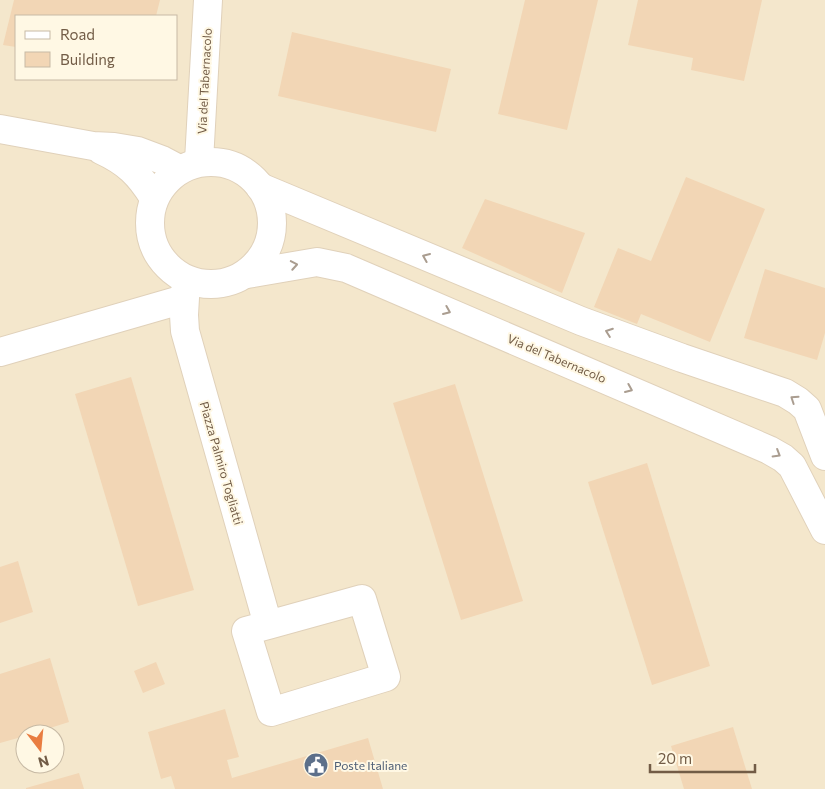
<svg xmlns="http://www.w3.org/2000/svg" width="825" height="789" font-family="Commissioner,sans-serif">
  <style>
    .residential { fill: #f4e7cc; fill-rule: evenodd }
    .building { fill: #f2d6b5 }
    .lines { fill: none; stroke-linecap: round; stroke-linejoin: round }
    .street-casing { stroke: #e0d1ba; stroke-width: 30 }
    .street { stroke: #fff; stroke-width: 28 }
    .oneway { stroke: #aa9d90 }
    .labels { text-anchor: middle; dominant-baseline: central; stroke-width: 4; stroke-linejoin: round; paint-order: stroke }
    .street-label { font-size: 12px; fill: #725c46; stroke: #fff8e4 }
    .service-label { font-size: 12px; fill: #4e5e75; stroke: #fff8e4; text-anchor: start }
  </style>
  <rect width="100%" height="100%" fill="#fcf5de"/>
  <path class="residential" d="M0,0H825V789H0ZM16,16H176V79H16ZM25,734H55V764H25Z"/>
  <g class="building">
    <path d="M14,0H160L156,16H16V47L3,45Z"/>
    <path d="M525,0H598L567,130L498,114Z"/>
    <path d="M638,0H762L744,81L691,70L693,58L628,45Z"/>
    <path d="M292,32L451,69L436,132L278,96Z"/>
    <path d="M686,177L765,209L710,342L641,314L637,324L594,307L618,248L651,261Z"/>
    <path d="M485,199L585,233L562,293L462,248Z"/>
    <path d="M765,269L825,288V333L817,360L744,338Z"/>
    <path d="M131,377L194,590L138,606L75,394Z"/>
    <path d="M455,384L523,601L461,620L393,403Z"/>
    <path d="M647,463L710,666L652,685L588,482Z"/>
    <path d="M18,561L33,612L0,623V567Z"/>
    <path d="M50,658L69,722L31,734H25V736L0,743V674Z"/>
    <path d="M156,662L165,684L143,693L134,671Z"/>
    <path d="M225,709L239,757L227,760L232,778L368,738L383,789H175L171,776L161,779L148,732Z"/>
    <path d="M733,727L752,789H684L671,746Z"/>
    <path d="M79,773L84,789H26V788Z"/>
  </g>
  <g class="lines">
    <defs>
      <g id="street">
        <path d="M0,129L93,146L114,147L138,151L162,160L179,169"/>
        <path d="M101,150C127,162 139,174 154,198"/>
        <path d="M199,161L208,0"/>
        <circle cx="211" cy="223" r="61"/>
        <path d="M260,187L581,321L682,358L785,393L798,401L807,409L825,456"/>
        <path d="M247,274L317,262L346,268L769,450L783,458L792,466L825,530"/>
        <path d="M186,280L184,315L185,331L268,625L246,631L271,712L386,677L362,599L268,625"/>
        <path d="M0,352L184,299"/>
      </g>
    </defs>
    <use href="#street" class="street-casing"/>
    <use href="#street" class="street"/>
  </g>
  <defs><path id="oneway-chevron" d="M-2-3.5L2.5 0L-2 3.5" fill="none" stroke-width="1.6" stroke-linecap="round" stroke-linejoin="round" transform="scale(1.25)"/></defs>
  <g class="oneway">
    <use href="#oneway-chevron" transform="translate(426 257) rotate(-157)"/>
    <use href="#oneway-chevron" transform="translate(294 265) rotate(-10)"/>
    <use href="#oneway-chevron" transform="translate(447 311) rotate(23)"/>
    <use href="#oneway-chevron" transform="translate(609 332) rotate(-160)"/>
    <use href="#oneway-chevron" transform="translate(629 389) rotate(23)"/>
    <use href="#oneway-chevron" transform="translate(794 399) rotate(-146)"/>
    <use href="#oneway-chevron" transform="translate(777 454) rotate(31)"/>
  </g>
  <defs>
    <symbol id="civic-disc" viewBox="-11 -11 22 22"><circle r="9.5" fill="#5c6f8a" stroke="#fff8e4"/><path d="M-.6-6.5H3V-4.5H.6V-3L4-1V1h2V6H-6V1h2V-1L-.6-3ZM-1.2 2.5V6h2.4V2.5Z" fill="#fff"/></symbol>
  </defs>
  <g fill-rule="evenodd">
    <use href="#civic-disc" x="302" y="751" width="28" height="28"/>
  </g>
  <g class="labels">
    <g class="street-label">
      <text transform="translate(204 81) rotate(-87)">Via del Tabernacolo</text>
      <text transform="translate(557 358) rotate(23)">Via del Tabernacolo</text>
      <text transform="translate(222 463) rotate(74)">Piazza Palmiro Togliatti</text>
    </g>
    <g class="service-label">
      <text x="334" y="765">Poste Italiane</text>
    </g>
  </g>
  <rect x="15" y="15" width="162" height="65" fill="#fff8e4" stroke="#c7baa5"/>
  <rect x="25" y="31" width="25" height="8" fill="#ffffff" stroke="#c7baa5"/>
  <text x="60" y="40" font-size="15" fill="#725c46">Road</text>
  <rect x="25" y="52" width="25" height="15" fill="#f2d6b5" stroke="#c7baa5"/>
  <text x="60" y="65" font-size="15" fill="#725c46">Building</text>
  <g transform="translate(40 749) rotate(164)"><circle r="24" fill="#fff8e4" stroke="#c7baa5"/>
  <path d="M0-4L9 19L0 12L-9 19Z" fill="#e97d40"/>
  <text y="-8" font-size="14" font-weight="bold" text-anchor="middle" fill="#725c46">N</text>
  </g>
  <path d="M650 764v8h105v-8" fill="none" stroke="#725c46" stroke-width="2.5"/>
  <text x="658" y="764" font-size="15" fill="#725c46" stroke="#fff8e4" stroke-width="4" paint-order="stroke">20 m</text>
</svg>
